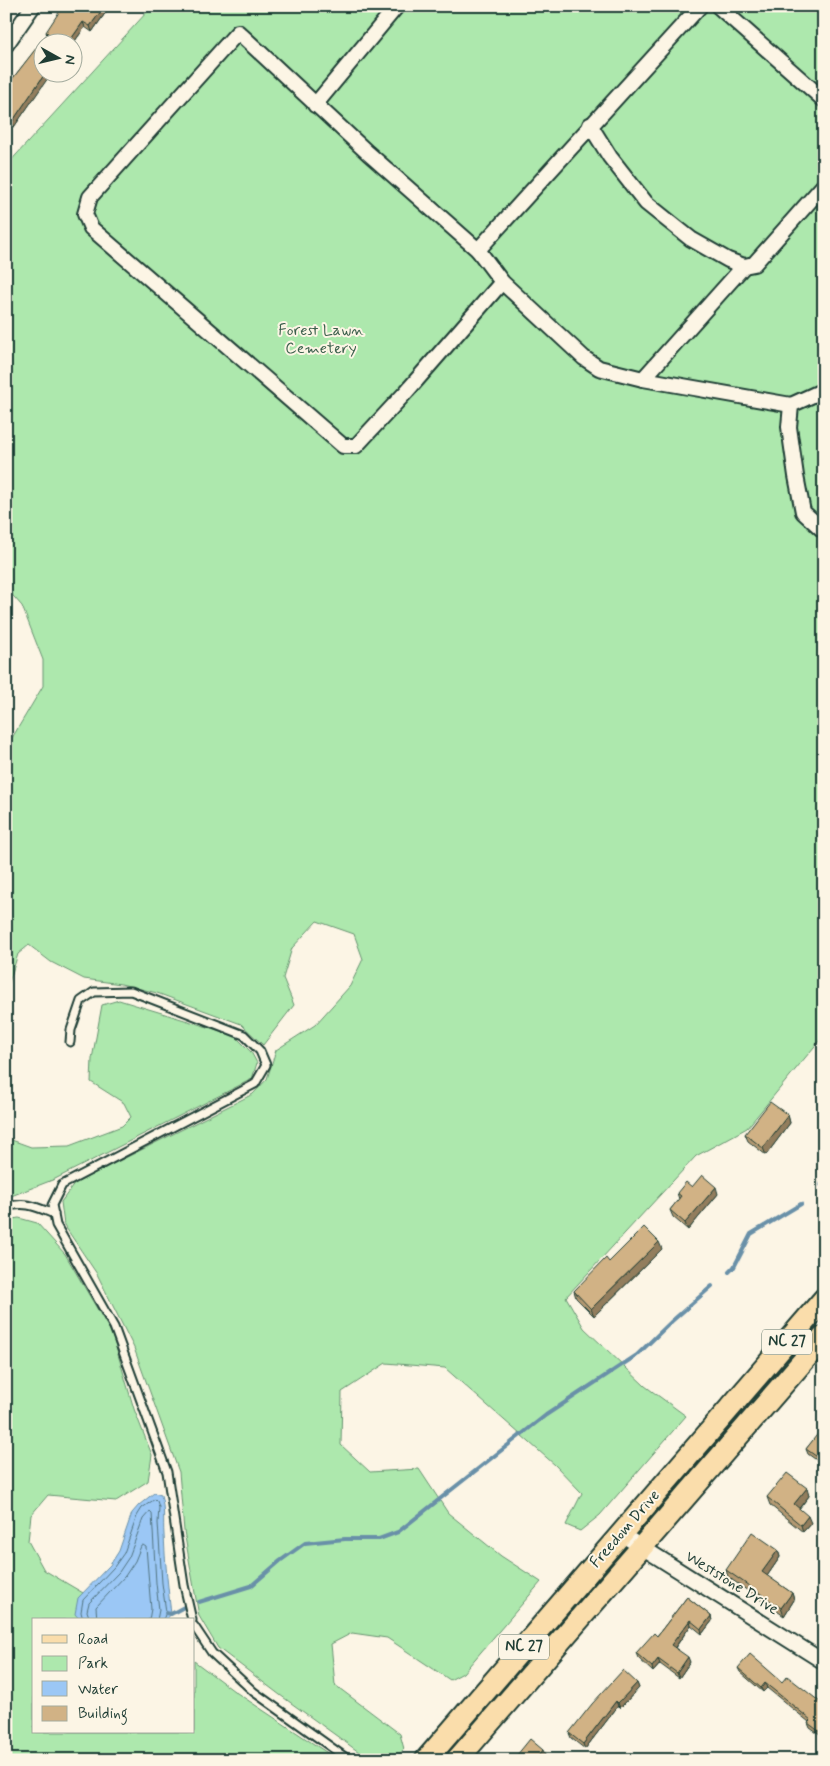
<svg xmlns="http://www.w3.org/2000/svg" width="830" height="1766" font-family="Mynerve,sans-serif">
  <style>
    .green { fill: #ade8ad; stroke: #669270 }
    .water { fill: #9bc7f5; stroke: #6990a8 }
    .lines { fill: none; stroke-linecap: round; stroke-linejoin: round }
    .shore { stroke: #517481; stroke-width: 1 }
    .stream { stroke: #6990a8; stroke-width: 4 }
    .lane-casing { stroke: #1f3d34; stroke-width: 11 }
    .street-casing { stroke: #1f3d34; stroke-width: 18 }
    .primary-casing { stroke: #1f3d34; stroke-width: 25 }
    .lane { stroke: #fcf5e5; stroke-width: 7 }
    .street { stroke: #fcf5e5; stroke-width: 14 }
    .primary { stroke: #faddab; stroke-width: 21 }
    .wall { fill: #b49972; stroke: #1f3d34 }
    .shaded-wall { fill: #927d5d; stroke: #1f3d34 }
    .building { fill: #d1b285; stroke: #1f3d34 }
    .labels { text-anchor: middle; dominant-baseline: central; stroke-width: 4; stroke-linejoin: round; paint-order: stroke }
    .shield { fill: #fcf5e5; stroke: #617469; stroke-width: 1 }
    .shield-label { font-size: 15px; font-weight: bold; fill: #1f3d34 }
    .park-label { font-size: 16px; fill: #3b5f4c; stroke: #fcf5e5 }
    .street-label { font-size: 16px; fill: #1f3d34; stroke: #fcf5e5 }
  </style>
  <rect width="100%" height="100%" fill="#fcf5e5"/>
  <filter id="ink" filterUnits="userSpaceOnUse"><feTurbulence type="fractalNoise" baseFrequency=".02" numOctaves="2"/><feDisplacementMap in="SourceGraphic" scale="10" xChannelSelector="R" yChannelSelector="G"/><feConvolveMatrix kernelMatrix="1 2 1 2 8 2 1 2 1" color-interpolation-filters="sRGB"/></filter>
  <g filter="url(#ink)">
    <g class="green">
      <path d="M156,6H824V1035L747,1128L696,1156L566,1297L584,1328L645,1386L686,1416L600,1515L580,1531L566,1525L582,1493L555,1465L445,1368L386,1363L342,1392L341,1445L370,1472L419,1469L448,1513L501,1556L541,1582L463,1673L450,1680L387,1638L352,1633L331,1644L335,1685L400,1734L404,1749L394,1760H370L280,1695L218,1648L199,1616L184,1531L179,1472L134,1348L97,1274L64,1225L61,1202L75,1183L253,1094L267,1079L276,1050L315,1025L350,986L363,959L354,934L317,921L292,948L283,978L294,1005L263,1045L241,1024L157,993L121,984L84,979L51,962L29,945L18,954L6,992V748L43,686V660L22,606L6,588V166L147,12Z"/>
      <path d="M119,1000L234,1035L251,1052L257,1063L252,1079L55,1179L6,1198V1138L31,1147L69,1146L122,1126L131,1117L124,1103L91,1082L92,1059L102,1005Z"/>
      <path d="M19,1218L37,1223L65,1254L112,1334L134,1409L152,1455L148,1481L116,1501L48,1495L31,1515L28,1541L44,1570L129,1620H34V1732H194V1661L234,1691L338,1760H6V1220Z"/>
    </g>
    <path class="water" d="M154,1493L161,1495C165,1509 163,1521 164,1535C165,1562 168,1588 171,1614L166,1620H80L75,1614L78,1598L110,1565L119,1551L132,1513L139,1505Z"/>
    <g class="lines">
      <g class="shore">
        <path d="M83,1620L81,1612L83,1600L114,1567L124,1553L137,1516L142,1508L155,1499L157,1501L159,1507L158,1523L162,1583L166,1612L163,1620"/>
        <path d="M90,1620L87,1611L89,1603L119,1572L129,1557L143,1519L150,1511L152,1513L156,1583L159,1610L157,1620"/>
        <path d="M97,1620L96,1607L125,1576L135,1561L141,1546L143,1545L146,1547L151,1609L149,1620"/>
      </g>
      <g class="stream">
        <path d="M821,1185L824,1178"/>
        <path d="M729,1272L734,1267L751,1234L801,1204"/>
        <path d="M199,1602L251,1586L280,1561L305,1543L345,1539H379L398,1532L546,1415L637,1355L672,1321L712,1286"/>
        <path d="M166,1613L171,1614L184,1607"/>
      </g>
      <defs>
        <g id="lane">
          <path d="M70,1042L71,1030L81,1001L94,992L131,991L244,1035L260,1051L266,1065L255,1084L62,1185L52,1205L56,1225L114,1327L167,1472L184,1585L192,1620"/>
          <path d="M6,1207C26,1201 36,1207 54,1214"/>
          <path d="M194,1626L212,1653L254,1692L349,1760"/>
        </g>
        <g id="street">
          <path d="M700,6L478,250L502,282L584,358L599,368L643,379L744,266"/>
          <path d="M718,6L824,100"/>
          <path d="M6,45L33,6"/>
          <path d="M315,105L397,6"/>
          <path d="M590,125L610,157L646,203L691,239L728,260L744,266L754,264L824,185"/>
          <path d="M478,250L368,153L238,32L90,197L85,214L91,228L343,446H356L407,391L502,282"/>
          <path d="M643,379L791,405"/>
          <path d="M824,390L791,405L789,427L796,476L803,512L824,531"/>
          <path d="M621,1534L824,1662"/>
        </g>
        <g id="primary">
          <path d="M426,1760L824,1299"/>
          <path d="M457,1760L824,1337"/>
        </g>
      </defs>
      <use href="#lane" class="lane-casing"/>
      <use href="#street" class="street-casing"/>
      <use href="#primary" class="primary-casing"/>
      <use href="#lane" class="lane"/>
      <use href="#street" class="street"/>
      <use href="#primary" class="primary"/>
    </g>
    <g class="wall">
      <path d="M104,7L106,12L92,32L85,27L72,45V42L14,127L11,126L6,133V87L47,35L46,32Z"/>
      <path d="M788,1115L790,1123L766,1155L748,1141L745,1134Z"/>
      <path d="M677,1193L718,1194L688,1230L673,1217L670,1210L679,1199Z"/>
      <path d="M662,1249L594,1316L576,1298L574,1291L609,1262Z"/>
      <path d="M824,1428V1462L822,1464L808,1454L806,1449Z"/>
      <path d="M807,1488L809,1496L799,1509L811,1523L803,1532L770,1505L767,1497Z"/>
      <path d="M778,1550L780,1557L767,1576L792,1593L794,1600L784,1616L728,1577L726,1570Z"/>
      <path d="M687,1597L711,1616L712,1621L702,1634L691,1625L675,1648L690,1662L679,1678L660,1664L653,1672L638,1658L636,1653L657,1636Z"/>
      <path d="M738,1668L782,1682L824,1705V1738L810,1728L808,1723L809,1722L767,1688L763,1692L740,1672Z"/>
      <path d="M637,1683L639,1688L620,1708L618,1706L585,1749L571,1738L569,1733Z"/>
      <path d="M517,1755H545L541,1760H519Z"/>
    </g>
    <g class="shaded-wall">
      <path d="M104,7L106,12L92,32L90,26Z"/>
      <path d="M83,22L85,27L72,45V42H69Z"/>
      <path d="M46,72H53L48,78L14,127L12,122Z"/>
      <path d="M9,120L11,126L6,133V125Z"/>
      <path d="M788,1115L790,1123L766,1155L763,1148Z"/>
      <path d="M716,1187L718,1194L688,1230L685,1223Z"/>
      <path d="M659,1242L662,1249L594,1316L591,1309Z"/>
      <path d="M824,1455V1462L822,1464L820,1459Z"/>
      <path d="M807,1488L809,1496L796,1512L794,1504Z"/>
      <path d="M808,1516L811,1523L803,1532L801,1525Z"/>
      <path d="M778,1550L780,1557L765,1579L762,1572Z"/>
      <path d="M792,1593L794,1600L784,1616L781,1608Z"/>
      <path d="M711,1616L712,1621L702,1634L701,1629Z"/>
      <path d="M690,1620L691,1625L673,1650L671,1645Z"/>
      <path d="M688,1657L690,1662L679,1678L677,1673Z"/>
      <path d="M658,1659L660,1664L653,1672L652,1667Z"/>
      <path d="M637,1683L639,1688L620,1708L618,1703Z"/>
      <path d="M765,1683L767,1688L763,1692L761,1688Z"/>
      <path d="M616,1701L618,1706L585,1749L583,1744Z"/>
      <path d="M543,1750L545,1755L541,1760H535Z"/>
    </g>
    <g class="building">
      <path d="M63,6H103L104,7L90,26L83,22L69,42H42V72H46L12,122L9,120L6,125V87L48,33L46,32Z"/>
      <path d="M770,1102L788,1115L763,1148L745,1134Z"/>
      <path d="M702,1175L716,1187L685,1223L670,1210L681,1196L677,1193L686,1182L692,1187Z"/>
      <path d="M644,1227L659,1242L591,1309L574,1291L606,1258L609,1262Z"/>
      <path d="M823,1427L824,1428V1455L820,1459L806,1449Z"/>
      <path d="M787,1473L807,1488L794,1504L808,1516L801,1525L767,1497Z"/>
      <path d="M752,1532L778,1550L762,1572L792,1593L781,1608L726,1570Z"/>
      <path d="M687,1597L711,1616L701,1629L690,1620L671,1645L688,1657L677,1673L658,1659L652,1667L636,1653L654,1633L657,1636Z"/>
      <path d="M750,1654L782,1682L787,1676L824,1705V1735L808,1723L811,1720L765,1683L761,1688L738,1668Z"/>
      <path d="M623,1670L637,1683L618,1703L616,1701L583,1744L569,1733L592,1704Z"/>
      <path d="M530,1739L543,1750L535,1760H524L517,1755Z"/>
    </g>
  </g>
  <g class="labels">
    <g class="shield">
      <rect x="762" y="1329.5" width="50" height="25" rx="4"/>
      <rect x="499" y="1634.5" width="50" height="25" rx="4"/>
    </g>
    <g class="shield-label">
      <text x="787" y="1342">NC 27</text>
      <text x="524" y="1647">NC 27</text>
    </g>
    <g class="park-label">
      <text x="321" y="330">Forest Lawn<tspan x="321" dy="18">Cemetery</tspan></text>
    </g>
    <g class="street-label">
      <text transform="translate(625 1529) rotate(-49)">Freedom Drive</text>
      <text transform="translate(732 1583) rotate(32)">Weststone Drive</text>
    </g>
  </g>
  <rect width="830" height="1766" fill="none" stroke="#fcf5e5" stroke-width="25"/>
  <rect x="12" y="12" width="805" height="1741" fill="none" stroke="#1f3d34" stroke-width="2" filter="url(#ink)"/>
  <rect x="32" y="1618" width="162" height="115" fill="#fcf5e5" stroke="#a4ab9e"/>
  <rect x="42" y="1635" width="25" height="8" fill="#faddab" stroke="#a4ab9e"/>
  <text x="78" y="1644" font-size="15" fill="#1f3d34">Road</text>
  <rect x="42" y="1656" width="25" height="15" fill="#ade8ad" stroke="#a4ab9e"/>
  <text x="78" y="1668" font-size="15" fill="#1f3d34">Park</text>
  <rect x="42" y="1681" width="25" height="15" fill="#9bc7f5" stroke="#a4ab9e"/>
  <text x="78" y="1694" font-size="15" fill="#1f3d34">Water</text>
  <rect x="42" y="1706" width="25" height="15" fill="#d1b285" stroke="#a4ab9e"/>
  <text x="78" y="1718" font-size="15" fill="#1f3d34">Building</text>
  <g transform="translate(58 58) rotate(98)"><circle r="24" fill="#fcf5e5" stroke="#a4ab9e"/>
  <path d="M0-4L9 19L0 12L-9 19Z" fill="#1f3d34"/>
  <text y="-8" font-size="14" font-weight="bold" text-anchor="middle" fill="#1f3d34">N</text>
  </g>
</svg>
